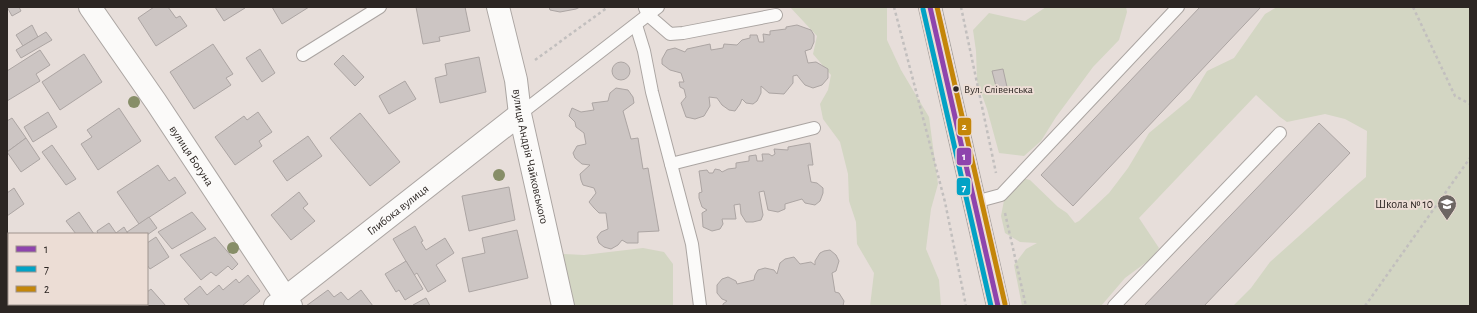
<svg xmlns="http://www.w3.org/2000/svg" width="1477" height="313" font-family="'Alegreya Sans',sans-serif">
  <style>
    .green { fill: #d3d6c3 }
    .building { fill: #ccc5c3; stroke: #aca5a3 }
    .lines { fill: none; stroke-linecap: round; stroke-linejoin: round }
    .service-casing { stroke: #aba5a2; stroke-width: 14 }
    .minor-casing { stroke: #aba5a2; stroke-width: 24 }
    .secondary-casing { stroke: #aba5a2; stroke-width: 24 }
    .path { stroke: #c2bfbe; stroke-width: 2.5; stroke-dasharray: 3 3; stroke-linecap: butt }
    .service { stroke: #fbfaf9; stroke-width: 12 }
    .minor { stroke: #fbfaf9; stroke-width: 22 }
    .secondary { stroke: #fbfaf9; stroke-width: 22 }
    .bus-1-casing { stroke: #ecddd5; stroke-width: 8 }
    .bus-2-casing { stroke: #ecddd5; stroke-width: 8 }
    .bus-3-casing { stroke: #ecddd5; stroke-width: 8 }
    .bus-1 { stroke: #8e44ad; stroke-width: 5 }
    .bus-2 { stroke: #02a2c5; stroke-width: 5 }
    .bus-3 { stroke: #c48609; stroke-width: 5 }
    .tree { fill: #878e68 }
    .bus-dot { fill: #2c2623; stroke: #ecddd5; stroke-width: 1.5 }
    .labels { text-anchor: middle; dominant-baseline: central; stroke-width: 4; stroke-linejoin: round; paint-order: stroke }
    .bus-label { font-size: 11px; fill: #2c2623; stroke: #ecddd5; text-anchor: start }
    .street-label { font-size: 12px; fill: #2c2623; stroke: #ecddd5 }
    .poi-label { font-size: 12px; fill: #2c2623; stroke: #ecddd5; text-anchor: end }
    .line-badge { stroke: #ecddd5; stroke-width: 1.5 }
    .badge-label { font-size: 11px; text-anchor: middle; font-weight: bold; fill: #fff }
  </style>
  <rect width="100%" height="100%" fill="#e7deda"/>
  <g class="green">
    <path d="M790,7H887V40L901,70L929,117L938,184L931,209L926,249L939,280L941,306H870L874,273L857,244L856,222L849,201L848,174L840,142L823,119L820,104L828,90L831,75L813,54L817,36Z"/>
    <path d="M1046,7H1126L1127,12L1119,40L1093,67L1056,117L1041,141L1024,156L999,153L987,109L977,81L976,51L973,30L989,13L1025,21Z"/>
    <path d="M1277,7H1470V306H1233L1251,288L1270,262L1346,194L1366,177L1367,131L1345,119L1325,114L1287,122L1280,117L1256,95L1139,218L1159,248L1152,258L1125,278L1101,306H1022L1014,265L1026,249L1037,243L1020,242L1005,233L1001,216L1006,190L1010,175L1030,180L1058,207L1067,213L1075,223L1079,221L1109,193L1128,168L1149,133L1190,99L1207,71L1234,58L1265,14Z"/>
    <path d="M643,248L664,252L673,264V306H567L552,272L564,254L584,255Z"/>
  </g>
  <g class="building">
    <path d="M7,7H19L21,11L12,16Z"/>
    <path d="M154,7H168L176,18L180,16L187,26L156,46L138,18Z"/>
    <path d="M215,7H245V8L224,21Z"/>
    <path d="M272,7H309L282,24Z"/>
    <path d="M416,7H465L470,31L439,37L440,41L423,44Z"/>
    <path d="M549,7H580L576,9L560,12L550,10Z"/>
    <path d="M1200,7H1261L1073,206L1041,175Z"/>
    <path d="M32,25L38,37L23,46L16,35Z"/>
    <path d="M797,25L811,30L814,35V42L811,49L805,51L808,63L816,62L828,69V78L822,85L813,88L805,85L800,79L797,75L793,76V83L784,94L769,93L761,86V93L757,101L753,104L746,103L742,99L740,104L735,111L729,110L722,105L717,98L709,97L710,106L704,116L695,119L686,117L681,103L686,97L684,89L680,87L679,82H684L681,73L670,70L662,64V59L667,50L675,48L685,52L687,49L710,44L711,50L723,48L724,44L737,45L742,40L750,38V35H757L759,42H764L763,34L770,35V31L786,29V27Z"/>
    <path d="M46,32L52,40L21,58L16,50Z"/>
    <path d="M213,44L233,74L226,78L231,85L194,109L170,72Z"/>
    <path d="M260,49L275,73L262,82L246,58Z"/>
    <path d="M40,50L50,65L36,74L40,81L7,101V71Z"/>
    <path d="M84,54L102,82L60,110L42,82Z"/>
    <path d="M343,55L364,77L355,86L334,64Z"/>
    <path d="M479,57L486,92L440,103L435,78L447,75L445,64Z"/>
    <circle cx="621" cy="71" r="9"/>
    <path d="M1003,69L1007,87L997,90L992,71Z"/>
    <path d="M405,81L416,99L389,114L379,96Z"/>
    <path d="M616,88L628,90L633,97L634,103L623,111L631,139L638,138L643,169L648,168L659,231L638,232V243H627L622,240L618,245L611,249L604,247L599,243L597,237L601,232L608,229L606,213H599L594,208L589,202L596,193L594,188L583,185L581,180L580,174L590,165L582,164L575,158L573,153L577,146L586,144L584,133L576,127L575,122L569,116L572,108L581,112L594,110L592,103L608,101L610,93Z"/>
    <path d="M119,108L141,141L98,170L81,144L92,137L87,130Z"/>
    <path d="M48,112L57,127L33,142L24,127Z"/>
    <path d="M258,112L272,132L259,141L262,146L235,165L215,137L244,116L247,120Z"/>
    <path d="M360,113L400,162L370,186L330,138Z"/>
    <path d="M12,118L26,138L7,152V121Z"/>
    <path d="M1319,123L1350,153L1204,306H1144Z"/>
    <path d="M308,136L322,156L287,181L273,161Z"/>
    <path d="M26,138L40,159L21,172L7,152Z"/>
    <path d="M810,143L813,165H808L811,182L817,183L823,188V193L820,201L815,205L805,203L802,199L785,204V209L778,212L768,210L764,191L759,192L763,215L761,220L753,222H746L741,214L740,204L734,205L736,219H722L723,224L720,229L712,231L703,227L702,213L707,210L702,207L699,198V193L702,192L699,171L707,170L709,173H713L715,169L720,170L722,172L728,169L736,168V163L749,161V156L756,155L757,161H763L762,154H769L772,156L775,154L774,149L788,150V147Z"/>
    <path d="M52,145L76,179L66,185L42,152Z"/>
    <path d="M158,165L169,181L175,177L186,193L139,224L117,192Z"/>
    <path d="M509,187L515,220L469,231L462,196Z"/>
    <path d="M14,188L24,204L7,216V193Z"/>
    <path d="M299,192L308,204L303,208L315,221L291,240L271,215Z"/>
    <path d="M79,212L94,234H76L66,221Z"/>
    <path d="M192,212L206,229L172,249L158,232Z"/>
    <path d="M149,217L157,228L147,235V234H128L127,232Z"/>
    <path d="M109,223L116,233L124,227L128,234H98L97,231Z"/>
    <path d="M415,226L423,241L421,242L426,250L445,238L454,253L436,265L446,281L428,292L417,273L414,275L393,239Z"/>
    <path d="M517,230L528,278L469,292L462,258L485,253L482,238Z"/>
    <path d="M156,237L169,257L150,269L147,265V243Z"/>
    <path d="M215,237L238,264L232,270L228,266L216,276L211,272L201,280L180,255Z"/>
    <path d="M830,250L836,255L839,261L836,271L832,273L835,292L839,293L844,301L843,306H723V304L727,301L722,299L717,293V285L722,279L728,277L736,281L737,284L754,280L755,275L758,270L765,268L774,270L777,274L780,263L785,259L794,257L800,264L811,262L815,265V261L820,253L824,251Z"/>
    <path d="M406,261L423,289L405,300L399,290L396,292L385,274Z"/>
    <path d="M248,275L260,291L242,306H190L184,299L200,286L207,295L219,285L223,290L236,279L239,283Z"/>
    <path d="M151,289L166,306H131L133,304H147V292Z"/>
    <path d="M328,290L334,297L341,292L348,300L361,290L373,306H306Z"/>
    <path d="M426,298L430,306H413V305Z"/>
    <path d="M63,304H90L92,306H64Z"/>
  </g>
  <g class="lines">
    <defs>
      <g id="service">
        <path d="M645,8L648,15L670,34L683,33L776,15"/>
        <path d="M636,25L644,51L652,92L692,244L700,306"/>
        <path d="M303,55L380,7"/>
        <path d="M520,114L658,7"/>
        <path d="M671,164L814,128"/>
        <path d="M975,202L1001,195L1178,7"/>
        <path d="M1114,306L1280,133"/>
      </g>
      <g id="minor">
        <path id="s1" d="M90,7L156,102L291,306"/>
        <path id="s2" d="M498,7L516,80L520,114L563,306"/>
        <path id="s3" d="M275,306L520,114"/>
      </g>
      <path id="secondary" d="M930,7L998,306"/>
    </defs>
    <use href="#service" class="service-casing"/>
    <use href="#minor" class="minor-casing"/>
    <use href="#secondary" class="secondary-casing"/>
    <g class="path">
      <path d="M894,7L945,202L966,306"/>
      <path d="M961,7L996,173"/>
      <path d="M1413,7L1455,96L1470,104"/>
      <path d="M535,60L608,7"/>
      <path d="M1005,213L1026,306"/>
      <path d="M1365,306L1470,158"/>
    </g>
    <use href="#service" class="service"/>
    <use href="#minor" class="minor"/>
    <use href="#secondary" class="secondary"/>
    <defs>
      <path id="bus-1" d="M930,7L998,306"/>
      <path id="bus-2" d="M923,9L991,306"/>
      <path id="bus-3" d="M937,7L1005,304"/>
    </defs>
    <use href="#bus-1" class="bus-1-casing"/>
    <use href="#bus-2" class="bus-2-casing"/>
    <use href="#bus-3" class="bus-3-casing"/>
    <use href="#bus-1" class="bus-1"/>
    <use href="#bus-2" class="bus-2"/>
    <use href="#bus-3" class="bus-3"/>
  </g>
  <g class="tree">
    <circle cx="134" cy="102" r="6"/>
    <circle cx="499" cy="175" r="6"/>
    <circle cx="233" cy="248" r="6"/>
  </g>
  <defs>
    <symbol id="school-pin" viewBox="-11 -11 22 30"><path d="M0 17L-7.5 6A9.5 9.5 0 1 1 7.5 6Z" fill="#6d6663" stroke="#ecddd5"/><path d="M0-5L7-2L0 1L-7-2ZM-4 1L0 2.5L4 1V4Q0 6-4 4Z" fill="#fff"/></symbol>
  </defs>
  <g fill-rule="evenodd">
    <use href="#school-pin" x="1436" y="193" width="22" height="30"/>
  </g>
  <circle class="bus-dot" cx="956" cy="89" r="3.5"/>
  <g class="labels">
    <g class="bus-label">
      <text x="964" y="89">Вул. Слівенська</text>
    </g>
    <g class="street-label">
      <text stroke="none"><textPath href="#s1" startOffset="180">вулиця Богуна</textPath></text>
      <text stroke="none"><textPath href="#s2" startOffset="153">вулиця Андрія Чайковського</textPath></text>
      <text stroke="none"><textPath href="#s3" startOffset="156">Глибока вулиця</textPath></text>
    </g>
    <g class="poi-label">
      <text x="1433" y="204">Школа № 10</text>
    </g>
  </g>
  <g class="line-badge">
    <rect x="957" y="117" width="15" height="19" rx="4" fill="#c48609"/>
    <rect x="956" y="147" width="16" height="19" rx="4" fill="#8e44ad"/>
    <rect x="956" y="177" width="15" height="19" rx="4" fill="#02a2c5"/>
  </g>
  <g class="badge-label">
    <text x="964" y="130">2</text>
    <text x="964" y="160">1</text>
    <text x="964" y="191">7</text>
  </g>
  <rect width="1477" height="313" fill="none" stroke="#2c2623" stroke-width="16"/>
  <rect x="8" y="233" width="140" height="72" fill="#ecddd5" stroke="#9f948e"/>
  <rect x="16" y="246" width="20" height="6" fill="#8e44ad" stroke="#9f948e"/>
  <text x="44" y="253" font-size="12" fill="#2c2623">1</text>
  <rect x="16" y="266" width="20" height="6" fill="#02a2c5" stroke="#9f948e"/>
  <text x="44" y="273" font-size="12" fill="#2c2623">7</text>
  <rect x="16" y="286" width="20" height="6" fill="#c48609" stroke="#9f948e"/>
  <text x="44" y="293" font-size="12" fill="#2c2623">2</text>
</svg>
